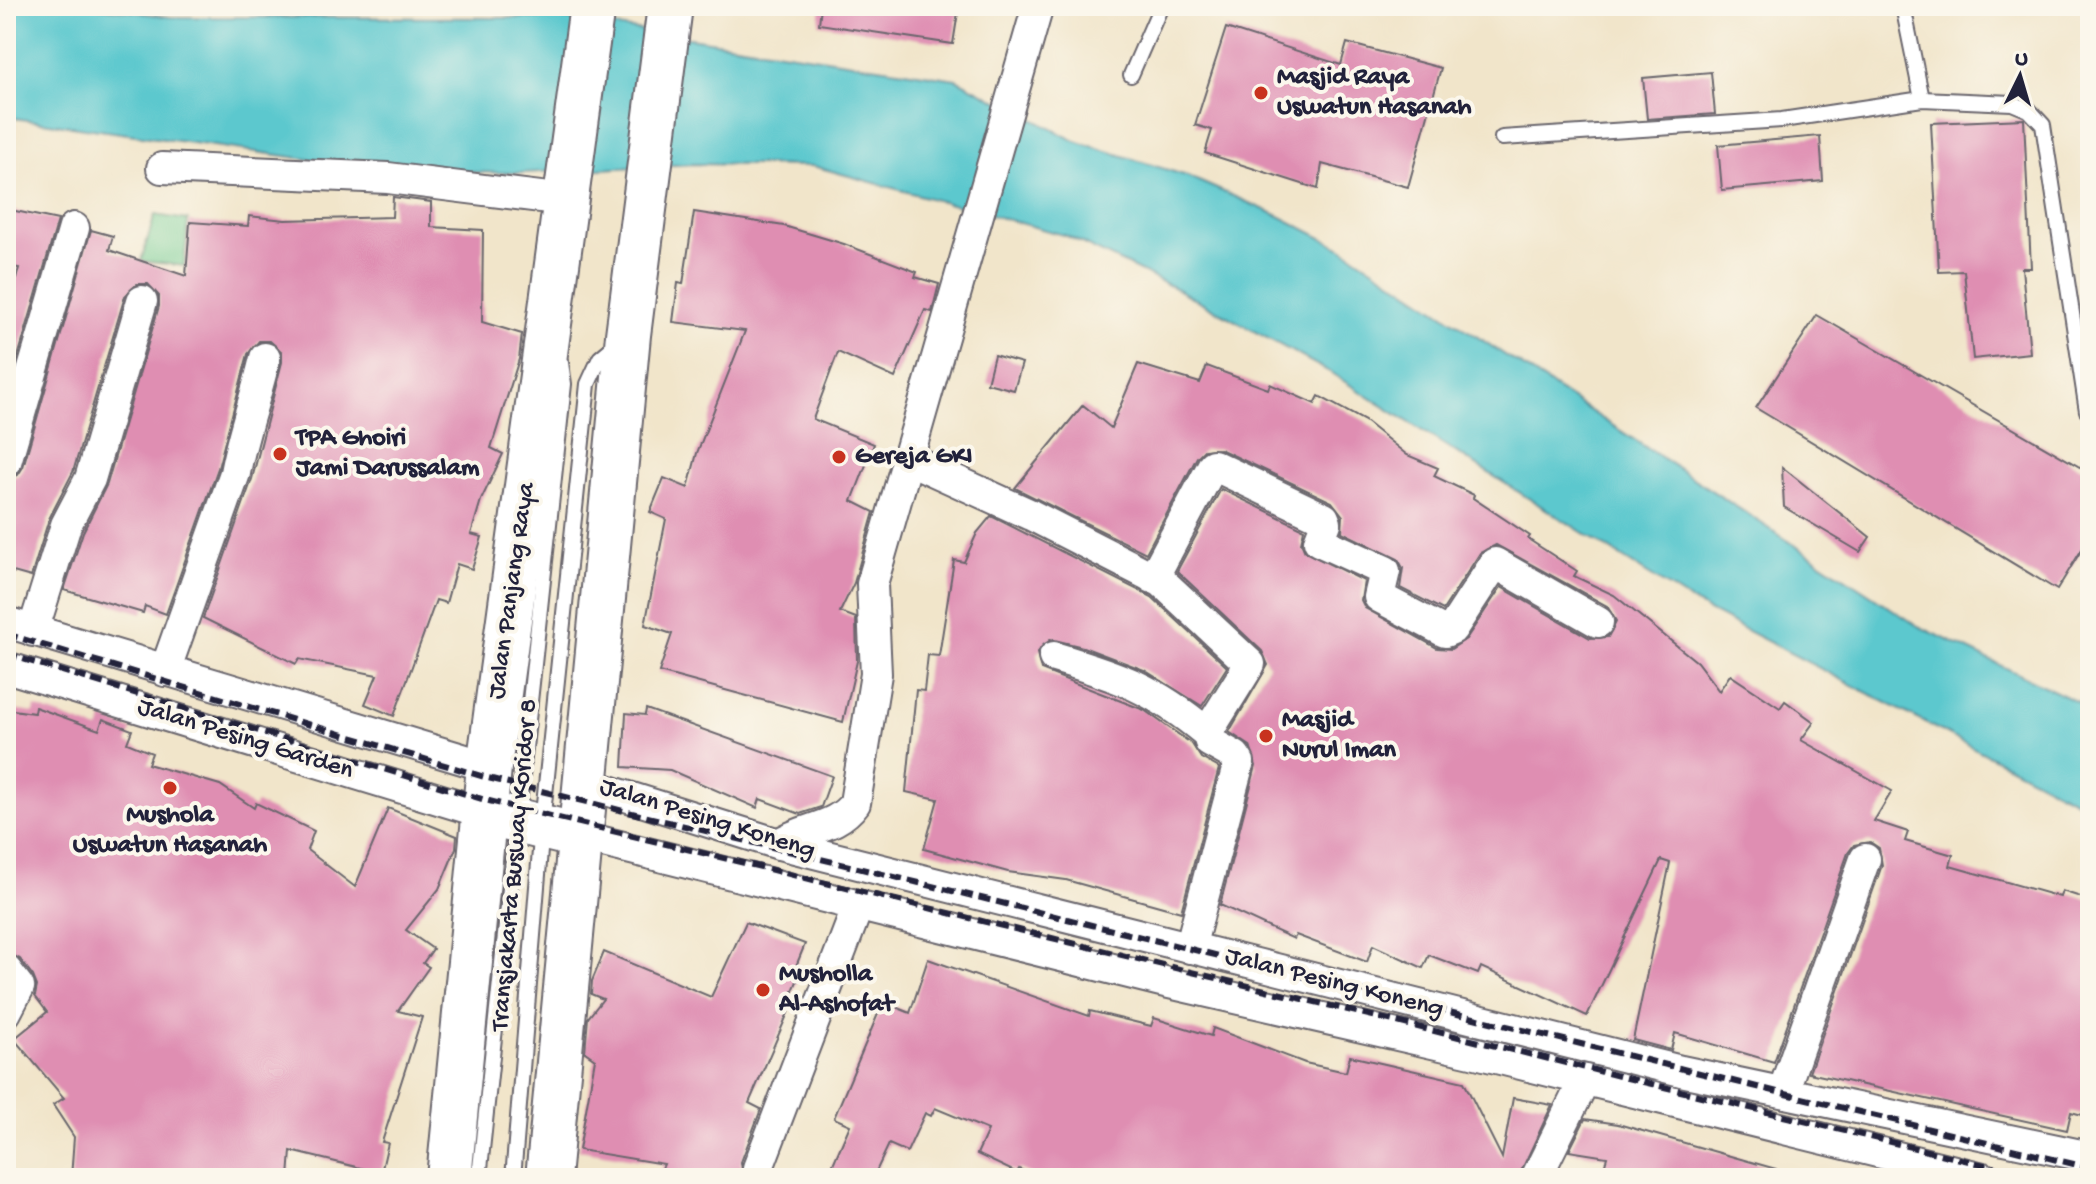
<svg xmlns="http://www.w3.org/2000/svg" width="2096" height="1184" font-family="'Gochi Hand',sans-serif">
  <style>
    .green { fill: #73ca8f; stroke: #4a7665; stroke-width: 2 }
    .water { fill: #5bc8ce; stroke: #3e7584; stroke-width: 2 }
    .building { fill: #df8eb2 }
    .lines { fill: none; stroke-linecap: round; stroke-linejoin: round }
    .service-casing { stroke: #6a666d; stroke-width: 18 }
    .minor-casing { stroke: #6a666d; stroke-width: 34 }
    .primary-casing { stroke: #6a666d; stroke-width: 48 }
    .service { stroke: #fff; stroke-width: 14 }
    .minor { stroke: #fff; stroke-width: 30 }
    .primary { stroke: #fff; stroke-width: 44 }
    .rail { stroke: #22223b; stroke-width: 6; stroke-dasharray: 12 6; stroke-linecap: butt }
    .poi-dot { fill: #c8321e; stroke: #fbf7ec; stroke-width: 3 }
    .labels { text-anchor: middle; dominant-baseline: central; stroke-width: 8; stroke-linejoin: round; paint-order: stroke }
    .poi-label { font-size: 26px; font-weight: bold; fill: #22223b; stroke: #fbf7ec; text-anchor: start }
    .street-label { font-size: 26px; fill: #22223b; stroke: #fbf7ec }
  </style>
  <rect width="100%" height="100%" fill="#fbf7ec"/>
  <filter id="ink" filterUnits="userSpaceOnUse"><feTurbulence type="fractalNoise" baseFrequency=".0125" numOctaves="2"/><feDisplacementMap in="SourceGraphic" scale="16" xChannelSelector="R" yChannelSelector="G"/><feConvolveMatrix kernelMatrix="1 2 1 2 8 2 1 2 1" color-interpolation-filters="sRGB"/></filter>
  <filter id="wash" filterUnits="userSpaceOnUse"><feTurbulence type="fractalNoise" baseFrequency=".006" numOctaves="4" result="noise"/><feDisplacementMap in="SourceGraphic" scale="32" xChannelSelector="R" yChannelSelector="G"/><feGaussianBlur stdDeviation="1.8" result="paint"/><feColorMatrix in="noise" values="0 0 0 0 0 0 0 0 0 0 0 0 0 0 0 0 0 1.4 0 .05"/><feComposite in="paint" operator="in"/></filter>
  <g filter="url(#wash)">
    <rect width="100%" height="100%" fill="#f1e5ca"/>
    <path class="green" d="M155,215L188,220L184,266L141,261Z"/>
    <path class="water" d="M6,6H93L170,17L559,18L956,79L1075,141L1187,176L1279,216L1342,248L1918,626L2090,708V808L1697,605L1328,371L1175,288L1067,236L813,166L694,164L522,173L392,171L6,117Z"/>
    <g id="blocks">
      <g class="building">
        <path d="M821,6H959L953,44L819,24Z"/>
        <path d="M1226,28L1341,65L1347,43L1441,68L1408,187L1322,164L1318,189L1205,153L1212,130L1195,125Z"/>
        <path d="M1711,72L1715,114L1647,119L1643,78Z"/>
        <path d="M2024,119L2031,268H2022L2030,353L1973,359L1964,271L1939,272L1931,123Z"/>
        <path d="M1820,136L1823,181L1722,190L1718,145Z"/>
        <path d="M393,197L431,202V227L483,230L482,322L522,334L519,359L491,448L503,454L481,500L471,534L482,537L472,569L457,564L446,603L436,600L394,716L365,704L377,675L299,659L296,664L203,618L252,479L282,362V352L270,341H259L248,354L218,468L166,614L145,606L143,613L64,590L83,532L107,484L159,306V296L148,284H137L125,296L73,472L49,519L31,577L6,570V480L18,475L23,467L91,230L113,236L109,250L186,276L190,222L248,226L249,216L285,220L392,217Z"/>
        <path d="M6,209L58,220L6,398V316L19,268L6,266Z"/>
        <path d="M694,212L784,226L844,244L917,272L915,277L939,284L932,312L925,310L895,378L838,352L813,419L874,444L852,501L874,512L854,583L840,612L856,618L857,661L843,722L659,672L672,634L645,625L666,519L650,512L664,478L688,488L697,453L745,331L673,322L678,283L683,284Z"/>
        <path d="M1817,315L2090,473V536L2057,590L1756,408Z"/>
        <path d="M994,355L1022,363L1014,390L987,383Z"/>
        <path d="M1138,364L1200,383L1207,366L1268,389L1270,384L1315,404L1319,396L1365,421L1407,455L1438,468L1434,476L1474,495L1473,498L1530,536L1528,539L1577,571L1574,576L1614,595L1697,662L1719,691L1730,675L1780,708L1785,701L1814,722L1801,740L1892,791L1874,821L1908,832L1905,841L1953,855L1950,866L2060,897L2062,891L2090,900V1117L2071,1112L2067,1130L1809,1073L1882,865L1879,848L1870,842L1854,845L1848,853L1774,1062L1675,1033L1671,1050L1633,1040L1670,863L1661,860L1587,1016L1481,967L1478,974L1429,955L1423,968L1373,945L1367,962L1296,935L1294,939L1220,905L1256,766L1250,746L1229,732L1268,665L1262,651L1177,571L1221,489L1304,529L1301,543L1305,552L1364,581L1361,600L1365,608L1437,648L1451,649L1466,639L1501,587L1590,638L1608,637L1616,621L1607,606L1496,545L1480,553L1443,610L1400,588L1403,568L1398,559L1342,532L1343,516L1332,502L1220,449L1204,450L1197,457L1146,553L1015,488L1083,405L1111,428Z"/>
        <path d="M1782,467L1870,537L1860,552L1784,507Z"/>
        <path d="M991,516L1152,597L1227,667L1202,706L1144,670L1083,647L1051,639L1037,653L1041,670L1144,710L1192,744L1201,758L1219,768L1181,912L1066,880L1008,872L924,849L938,799L906,792L916,690L924,691L928,655L939,656L954,560L964,562L977,533Z"/>
        <path d="M35,707L99,730L103,719L132,730L127,743L152,753L148,764L220,785L254,808L256,803L314,831L307,850L355,887L388,808L457,836L456,848L439,889L406,930L433,949L423,963L429,967L398,1011L422,1017L382,1142L388,1143L381,1173L291,1151L289,1178H71L74,1137L53,1105L64,1098L14,1039L47,1012L35,996L37,986L33,976L20,959L6,952V709L34,713Z"/>
        <path d="M646,709L832,776L821,807L800,814L760,799L757,808L670,770L623,767L626,713L645,715Z"/>
        <path d="M746,922L805,944L794,971L800,974L790,998L794,999L749,1103L761,1109L741,1162L743,1178H658L664,1164L579,1150L595,1059L585,1052L588,1018L603,999L591,994L592,981L604,952L711,997Z"/>
        <path d="M928,959L1089,1016L1090,1011L1151,1026L1154,1018L1211,1036L1213,1028L1305,1063L1346,1072L1350,1056L1464,1082L1502,1158L1513,1098L1552,1105L1518,1178H1041L1019,1169L1017,1173L977,1154L988,1130L935,1108L931,1116L925,1113L907,1152L889,1144L873,1178H827L850,1125L834,1118L883,1002L910,1013Z"/>
        <path d="M1585,1119L1618,1124L1776,1169L1775,1178H1601L1607,1157L1569,1151Z"/>
      </g>
    </g>
  </g>
  <g filter="url(#ink)">
    <use href="#blocks" fill-opacity="0" stroke="#6a666d" stroke-width="2"/>
    <g class="lines">
      <defs>
        <g id="service">
          <path d="M1903,6L1922,99"/>
          <path d="M1131,75L1161,6"/>
          <path d="M1502,138L1782,120L1922,99L2012,103L2029,110L2043,125L2087,411"/>
          <path d="M479,1178L564,384L561,363"/>
          <path d="M513,1178L543,814L588,384L600,358L619,342"/>
        </g>
        <g id="minor">
          <path d="M162,168L388,178L565,200"/>
          <path d="M906,458L1031,515L1162,582L1250,664L1207,733L1210,742L1235,756L1239,762L1190,948"/>
          <path d="M6,462L74,228"/>
          <path d="M1153,578L1213,465L1324,518L1326,523L1319,541L1385,571L1379,597L1445,632L1452,629L1495,563L1598,622"/>
          <path d="M6,622L489,767"/>
          <path d="M33,631L66,525L90,479L142,301"/>
          <path d="M1054,657C1121,677 1153,688 1207,733"/>
          <path d="M6,667L484,813"/>
          <path d="M165,671L235,473C242,434 256,397 265,358"/>
          <path d="M584,783L779,844L1681,1071L2090,1157"/>
          <path d="M579,836L1169,983L1472,1052L1983,1178"/>
          <path d="M779,844C805,826 835,830 855,803L876,674L872,584L1038,6"/>
          <path d="M6,970L19,987L6,1012"/>
          <path d="M1783,1092L1865,859"/>
          <path d="M758,1168L858,906"/>
          <path d="M1536,1178L1584,1081"/>
        </g>
        <g id="primary">
          <path d="M484,813L579,836"/>
          <path d="M449,1178L489,767L592,6"/>
          <path d="M548,1178L628,335L670,6"/>
        </g>
      </defs>
      <use href="#service" class="service-casing"/>
      <use href="#minor" class="minor-casing"/>
      <use href="#primary" class="primary-casing"/>
      <use href="#service" class="service"/>
      <use href="#minor" class="minor"/>
      <use href="#primary" class="primary"/>
      <g class="rail">
        <path d="M6,634L488,778L2090,1168"/>
        <path d="M6,654L485,800L2038,1178"/>
      </g>
    </g>
  </g>
  <g class="poi-dot">
    <circle cx="1261" cy="93" r="8"/>
    <circle cx="280" cy="454" r="8"/>
    <circle cx="839" cy="457" r="8"/>
    <circle cx="1266" cy="736" r="8"/>
    <circle cx="170" cy="788" r="8"/>
    <circle cx="763" cy="990" r="8"/>
  </g>
  <g class="labels">
    <g class="poi-label">
      <text x="1277" y="78">Masjid Raya<tspan x="1277" dy="30">Uswatun Hasanah</tspan></text>
      <text x="296" y="439">TPA Ghoiri<tspan x="296" dy="30">Jami Darussalam</tspan></text>
      <text x="855" y="457">Gereja GKI</text>
      <text x="1282" y="721">Masjid<tspan x="1282" dy="30">Nurul Iman</tspan></text>
      <text x="170" y="816" text-anchor="middle">Mushola<tspan x="170" dy="30">Uswatun Hasanah</tspan></text>
      <text x="779" y="975">Musholla<tspan x="779" dy="30">Al-Ashofat</tspan></text>
    </g>
    <g class="street-label">
      <text transform="translate(513 591) rotate(-82)">Jalan Panjang Raya</text>
      <text transform="translate(245 740) rotate(17)">Jalan Pesing Garden</text>
      <text transform="translate(707 820) rotate(17)">Jalan Pesing Koneng</text>
      <text transform="translate(516 865) rotate(-85)">Transjakarta Busway Koridor 8</text>
      <text transform="translate(1334 984) rotate(14)">Jalan Pesing Koneng</text>
    </g>
  </g>
  <rect width="2096" height="1184" fill="none" stroke="#fbf7ec" stroke-width="32"/>
  <g transform="translate(2020 76) rotate(5)" stroke="#fbf7ec" stroke-width="6" paint-order="stroke">
  <path d="M0-6L14 30L0 20L-14 30Z" fill="#22223b"/>
  <text y="-12" font-size="22" font-weight="bold" text-anchor="middle" fill="#22223b">U</text>
  </g>
</svg>
